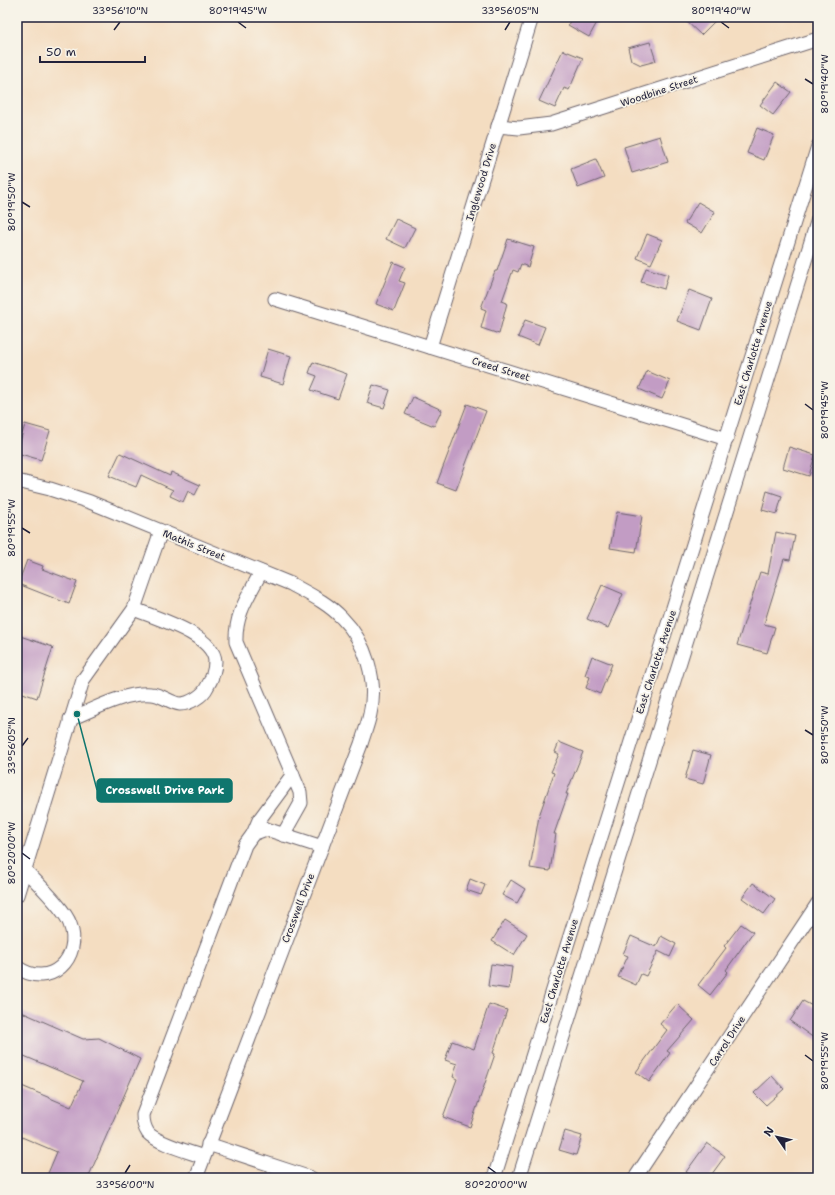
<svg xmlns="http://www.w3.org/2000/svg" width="835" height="1195" font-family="'Shantell Sans',sans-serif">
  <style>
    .building { fill: #c29cc4 }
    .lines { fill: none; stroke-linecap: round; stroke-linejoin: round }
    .minor-casing { stroke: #6c636a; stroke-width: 15 }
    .minor { stroke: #fff; stroke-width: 13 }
    .ticks { fill: none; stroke: #22223b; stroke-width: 1.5 }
    .labels { text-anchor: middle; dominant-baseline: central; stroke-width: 3.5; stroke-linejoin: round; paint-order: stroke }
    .street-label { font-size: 10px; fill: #22223b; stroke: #f7f3e8 }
    .leader { fill: none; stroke: #0f766e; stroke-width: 1.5 }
    .callout-dot { fill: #0f766e; stroke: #f7f3e8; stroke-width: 1.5 }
    .callout { fill: #0f766e; stroke: #0f766e; stroke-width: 1.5 }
    .callout-label { font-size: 11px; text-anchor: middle; font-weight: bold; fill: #fff }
    .neatline { fill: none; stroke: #22223b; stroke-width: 1.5 }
    .ticks-label { font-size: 10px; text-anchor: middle; fill: #22223b }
  </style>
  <rect width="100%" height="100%" fill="#f7f3e8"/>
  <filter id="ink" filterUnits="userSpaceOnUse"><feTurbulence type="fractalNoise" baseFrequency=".025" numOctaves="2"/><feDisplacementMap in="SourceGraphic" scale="8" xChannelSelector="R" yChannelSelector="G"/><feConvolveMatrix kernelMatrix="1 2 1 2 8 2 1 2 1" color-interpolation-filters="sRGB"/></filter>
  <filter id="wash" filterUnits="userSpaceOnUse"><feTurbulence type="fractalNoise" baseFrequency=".012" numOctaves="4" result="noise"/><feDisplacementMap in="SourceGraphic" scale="16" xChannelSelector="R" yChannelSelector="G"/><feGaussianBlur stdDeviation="0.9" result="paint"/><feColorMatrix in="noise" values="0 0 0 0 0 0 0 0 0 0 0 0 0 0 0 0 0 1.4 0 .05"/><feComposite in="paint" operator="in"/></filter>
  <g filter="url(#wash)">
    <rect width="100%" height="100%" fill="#f4ddc1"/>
    <g id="blocks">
      <g class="building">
        <path d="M572,17H600L589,37L568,25Z"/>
        <path d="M682,17H719L701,35Z"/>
        <path d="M650,42L656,61L641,65L631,60L628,48Z"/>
        <path d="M563,50L583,58L569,90L564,88L555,108L539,101Z"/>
        <path d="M777,82L791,92L773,115L760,105Z"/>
        <path d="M757,128L774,135L764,160L747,153Z"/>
        <path d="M660,136L668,162L632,173L624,147Z"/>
        <path d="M596,159L604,178L578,188L571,169Z"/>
        <path d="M698,202L715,212L702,233L685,223Z"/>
        <path d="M396,219L415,228L405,248L386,239Z"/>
        <path d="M647,234L662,240L651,264L637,258Z"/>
        <path d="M508,239L534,247L528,267L521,264L518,272L513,270L502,301L507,303L499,334L481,328L486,310L481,308L495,271H497Z"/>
        <path d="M393,262L405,267L399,281L405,283L394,311L376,304Z"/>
        <path d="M646,268L668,275L664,289L641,282Z"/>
        <path d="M689,290L712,299L701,330L677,321Z"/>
        <path d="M525,320L545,327L538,345L518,337Z"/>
        <path d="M268,349L291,356L283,384L260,377Z"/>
        <path d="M313,362L347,374L338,399L311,390L317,376L309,373Z"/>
        <path d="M647,371L670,381L662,399L639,389Z"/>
        <path d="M373,385L390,390L384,408L367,403Z"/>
        <path d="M413,397L442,410L434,426L405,414Z"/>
        <path d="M467,404L486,411L456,490L437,483Z"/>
        <path d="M25,424L50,431L41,460L17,453Z"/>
        <path d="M789,447L815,455L809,476L783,468Z"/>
        <path d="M120,453L170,476L171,472L200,485L195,495L188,491L183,502L170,496L173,490L141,475L136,487L109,476Z"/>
        <path d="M767,491L782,496L777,514L762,510Z"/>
        <path d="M617,512L642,516L636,552L610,548Z"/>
        <path d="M776,532L795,536L790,560L784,559L764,624L775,627L767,653L737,645L760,572L768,574Z"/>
        <path d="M27,560L43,566L42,569L77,582L69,604L18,584Z"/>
        <path d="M602,585L623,594L608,628L587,619Z"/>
        <path d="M17,635L53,647L37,698L17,691Z"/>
        <path d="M592,656L612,664L600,694L586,688L590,677L585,675Z"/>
        <path d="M559,742L583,752L566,794H568L554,834H556L550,871L530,868L539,816L554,773L551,772L559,754L555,752Z"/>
        <path d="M693,750L711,755L703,784L685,779Z"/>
        <path d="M470,879L485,885L481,895L466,890Z"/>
        <path d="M511,880L525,889L517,903L502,895Z"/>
        <path d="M753,883L775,899L764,914L742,898Z"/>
        <path d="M505,920L527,934L514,955L492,941Z"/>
        <path d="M741,924L753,932L726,970L728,972L710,995L698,985L726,948L724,946Z"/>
        <path d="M631,936L656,947L661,936L676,944L670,957L658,951L646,976L641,974L636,985L618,977L628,956L623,954Z"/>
        <path d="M491,964L512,967L509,989L488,986Z"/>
        <path d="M803,1001L818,1009V1041L790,1021Z"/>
        <path d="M489,1004L507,1010L493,1053L495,1054L470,1127L443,1117L457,1079L453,1077L457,1064L445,1060L452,1041L474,1049Z"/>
        <path d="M677,1004L694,1020L667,1051L670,1053L649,1082L636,1072L667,1030L660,1024Z"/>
        <path d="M17,1010L83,1039L99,1038L140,1059L88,1178H46L57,1152L17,1135V1084L71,1107L83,1081L17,1053Z"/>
        <path d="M772,1076L784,1089L766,1105L754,1093Z"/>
        <path d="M565,1131L582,1136L576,1155L559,1150Z"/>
        <path d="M707,1143L725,1156L709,1178H695L686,1172Z"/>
      </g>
    </g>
  </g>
  <g filter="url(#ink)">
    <use href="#blocks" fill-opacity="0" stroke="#6c636a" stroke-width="1"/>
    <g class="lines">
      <defs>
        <g id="minor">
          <path d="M498,126L519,128L551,124L818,39"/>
          <path d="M275,299L727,439"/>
          <path d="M430,347L532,17"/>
          <path d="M17,481L50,489L90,502L291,584C309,594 328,603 342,618C366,642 378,681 370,714C368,724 364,734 361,744L196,1178"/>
          <path d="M261,572C248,597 235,614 236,642L300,792L301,803L283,835"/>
          <path d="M70,719C95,709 124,692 151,694C161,694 170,703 180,704C189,704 203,696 207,687C212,679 215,671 215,661C213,634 155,618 134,609"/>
          <path d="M253,834L266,829L322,847"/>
          <path d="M17,895L83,680L134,609L161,531"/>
          <path d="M17,967C50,991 83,957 70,924C65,909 36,882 25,870"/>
          <path d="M208,1144L311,1178"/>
          <path d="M203,1157C190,1152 157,1143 148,1133C144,1127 143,1121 143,1115L245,845L253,834L259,820L293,774"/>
          <path d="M494,1178L818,146"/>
          <path d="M519,1178L818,219"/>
          <path d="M635,1178L818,903"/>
        </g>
      </defs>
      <use href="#minor" class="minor-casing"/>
      <use href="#minor" class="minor"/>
    </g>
  </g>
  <path class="ticks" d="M238,22L246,28M721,22L729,28M114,30L120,22M505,30L510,22M805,79L813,84M22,202L30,207M805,404L813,410M22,528L30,533M805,730L813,735M22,746L28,738M22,853L30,859M805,1055L813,1061M488,1167L496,1173M125,1173L130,1165"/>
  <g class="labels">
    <g class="street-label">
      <text transform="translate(659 91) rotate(-18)">Woodbine Street</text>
      <text transform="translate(481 182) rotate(-73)">Inglewood Drive</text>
      <text transform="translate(753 353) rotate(-73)">East Charlotte Avenue</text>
      <text transform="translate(501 369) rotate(17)">Creed Street</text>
      <text transform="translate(194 545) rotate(22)">Mathis Street</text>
      <text transform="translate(656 662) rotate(-72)">East Charlotte Avenue</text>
      <text transform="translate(298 908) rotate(-69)">Crosswell Drive</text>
      <text transform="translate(559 971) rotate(-73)">East Charlotte Avenue</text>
      <text transform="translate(727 1041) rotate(-57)">Carrol Drive</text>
    </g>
  </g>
  <path class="leader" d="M77 714L97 790"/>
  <circle class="callout-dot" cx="77" cy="714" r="4"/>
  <rect class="callout" x="97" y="779" width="135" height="23" rx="4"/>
  <g class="callout-label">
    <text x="165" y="794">Crosswell Drive Park</text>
  </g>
  <rect width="835" height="1195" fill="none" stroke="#f7f3e8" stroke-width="44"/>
  <g transform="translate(777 1137) rotate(304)" stroke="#f7f3e8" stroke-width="3" paint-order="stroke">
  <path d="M0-3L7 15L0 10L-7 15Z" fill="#22223b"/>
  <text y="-6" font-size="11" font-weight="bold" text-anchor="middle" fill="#22223b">N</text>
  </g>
  <path d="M40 56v6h105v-6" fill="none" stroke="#22223b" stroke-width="2"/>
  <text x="46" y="56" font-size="12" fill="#22223b" stroke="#f7f3e8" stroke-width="3" paint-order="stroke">50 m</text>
  <rect x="22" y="22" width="791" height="1151" class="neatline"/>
  <g class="ticks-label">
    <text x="120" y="14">33°56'10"N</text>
    <text x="238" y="14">80°19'45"W</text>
    <text x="510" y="14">33°56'05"N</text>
    <text x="721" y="14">80°19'40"W</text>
    <text transform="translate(824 84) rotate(-90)" y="4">80°19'40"W</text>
    <text transform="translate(11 202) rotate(-90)" y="4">80°19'50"W</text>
    <text transform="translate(824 410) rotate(-90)" y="4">80°19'45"W</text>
    <text transform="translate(11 528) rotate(-90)" y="4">80°19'55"W</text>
    <text transform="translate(824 735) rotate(-90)" y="4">80°19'50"W</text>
    <text transform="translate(11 746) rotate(-90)" y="4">33°56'05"N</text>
    <text transform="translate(11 853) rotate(-90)" y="4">80°20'00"W</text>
    <text transform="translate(824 1061) rotate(-90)" y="4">80°19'55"W</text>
    <text x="125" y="1188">33°56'00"N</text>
    <text x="496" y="1188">80°20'00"W</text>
  </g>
</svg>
